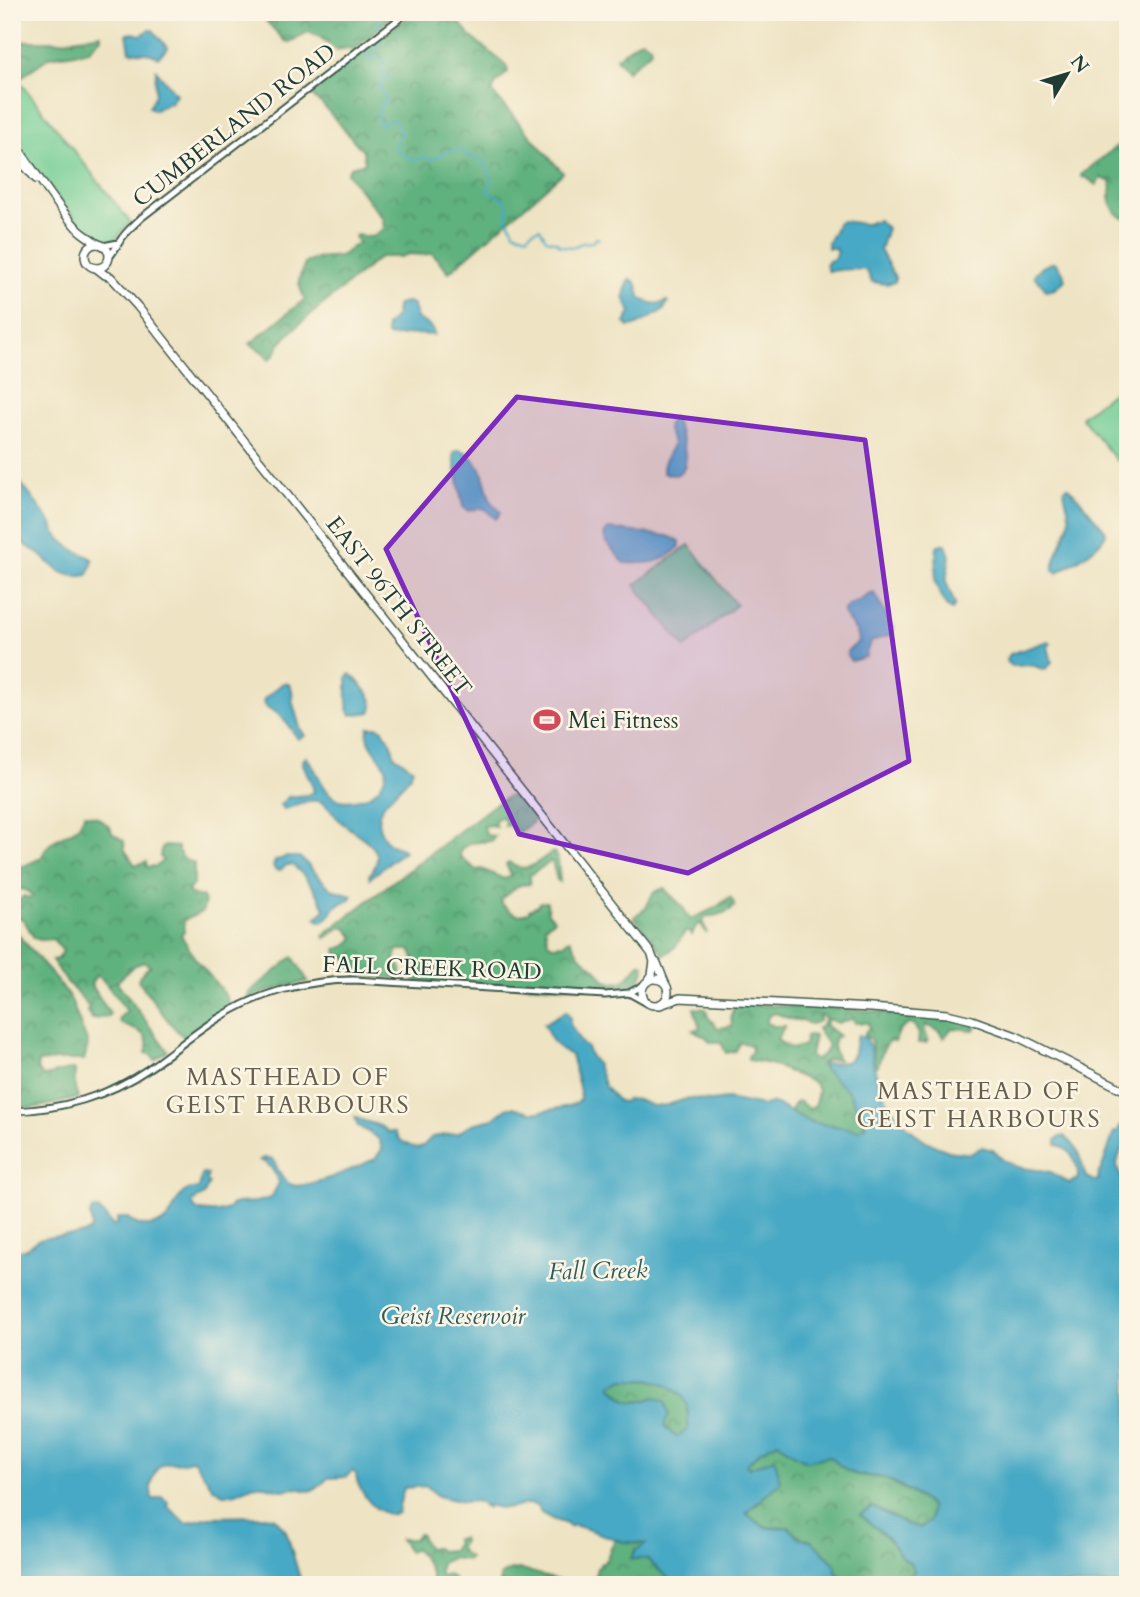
<svg xmlns="http://www.w3.org/2000/svg" width="1140" height="1597" font-family="Cardo,serif">
  <style>
    .green { fill: #74ce94; stroke: #4a8664; stroke-width: 2 }
    .forest { fill: url(#forest-crowns); stroke: #3f7759; stroke-width: 2; fill-rule: evenodd }
    .water { fill: #46a9c5; stroke: #32737c; stroke-width: 2; fill-rule: evenodd }
    .lines { fill: none; stroke-linecap: round; stroke-linejoin: round }
    .stream { stroke: #46a9c5; stroke-width: 2 }
    .secondary-casing { stroke: #3e5649; stroke-width: 9 }
    .primary-casing { stroke: #3e5649; stroke-width: 10 }
    .secondary { stroke: #fff; stroke-width: 5 }
    .primary { stroke: #fff; stroke-width: 7 }
    .marked { fill: #7b2cbf; fill-opacity: 0.2; stroke: #7b2cbf; stroke-width: 5; stroke-linejoin: round }
    .labels { text-anchor: middle; dominant-baseline: central; stroke-width: 5; stroke-linejoin: round; paint-order: stroke }
    .street-label { font-size: 23px; fill: #1f3d34; stroke: #fcf5e5 }
    .poi-label { font-size: 23px; fill: #1f3d34; stroke: #fcf5e5; text-anchor: start }
    .neighbourhood-label { font-size: 24px; letter-spacing: 2px; fill: #655f4c; stroke: #fcf5e5 }
    .water-label { font-size: 24px; font-style: italic; fill: #2b5d60; stroke: #fcf5e5 }
  </style>
  <defs>
    <pattern id="forest-crowns" width="20" height="18" patternUnits="userSpaceOnUse" patternTransform="scale(1.75)"><rect width="20" height="18" fill="#5fb17e"/><path d="M2 6a3 3 0 1 1 6 0M12 15a3 3 0 1 1 6 0" fill="none" stroke="#4e9168"/></pattern>
  </defs>
  <rect width="100%" height="100%" fill="#fcf5e5"/>
  <filter id="ink" filterUnits="userSpaceOnUse"><feTurbulence type="fractalNoise" baseFrequency=".0143" numOctaves="2"/><feDisplacementMap in="SourceGraphic" scale="14" xChannelSelector="R" yChannelSelector="G"/><feConvolveMatrix kernelMatrix="1 2 1 2 8 2 1 2 1" color-interpolation-filters="sRGB"/></filter>
  <filter id="wash" filterUnits="userSpaceOnUse"><feTurbulence type="fractalNoise" baseFrequency=".00686" numOctaves="4" result="noise"/><feDisplacementMap in="SourceGraphic" scale="28" xChannelSelector="R" yChannelSelector="G"/><feGaussianBlur stdDeviation="1.57" result="paint"/><feColorMatrix in="noise" values="0 0 0 0 0 0 0 0 0 0 0 0 0 0 0 0 0 1.4 0 .05"/><feComposite in="paint" operator="in"/></filter>
  <g filter="url(#wash)">
    <rect width="100%" height="100%" fill="#eee3c3"/>
    <g class="green">
      <path d="M18,79L130,222L116,238L109,242H101L83,228L65,207L12,137V84Z"/>
      <path d="M1128,380V453L1117,461L1081,417Z"/>
      <path d="M689,545L736,605L685,648L635,585Z"/>
    </g>
    <g class="forest">
      <path d="M263,12H397L353,50L348,48L336,50L320,37L308,32L290,42L285,41L268,23L261,13Z"/>
      <path d="M415,12H452L469,35L506,65L508,72L496,83L492,92L563,173L449,272L432,253L424,255L409,254L400,257H380L297,326L280,344L275,354L269,360L264,353L250,344L305,299C296,282 298,279 306,262L317,258L341,256L359,242L355,238L356,235L372,237L384,229L383,219L347,173L350,167L365,163L363,151L322,104L316,100L309,92Z"/>
      <path d="M101,34V38L88,51L49,57L12,84V41H62Z"/>
      <path d="M643,40L651,47V51L627,71L616,58L639,41Z"/>
      <path d="M1128,137V217L1124,218C1110,213 1108,195 1112,182L1100,178L1096,185L1087,178L1081,177V175Z"/>
      <path d="M509,796C521,799 527,810 535,819L532,823L517,833L509,825L504,826L505,818L500,817L494,821L496,827L491,825L484,826L486,835L495,836L491,841L470,843L461,849L460,856L476,870L482,869L504,879L509,877L510,873L506,864L509,862C528,877 537,860 554,852L558,860L560,882L557,880L552,861L530,875V884L520,885L501,899L502,904C511,912 517,919 529,912V910L538,906L540,902H547L548,913L554,919L553,921L545,926L548,942L553,945L564,944L567,940L570,939L579,955L596,969L606,981L613,983L624,981L640,964H643L645,967L642,976L638,981L629,986L597,988L414,981V959L411,950H398L395,959L396,963L401,967V975L399,978L356,975L345,956L337,955L336,949C344,948 350,944 354,937L346,928L341,927L325,938L323,935L494,805Z"/>
      <path d="M85,814L97,817L110,827L112,833L124,841L125,850L135,865L146,862L147,867L157,866L163,860L160,857L161,850L164,846L178,847V851L185,860L194,863V883L188,891L192,895L203,897C206,903 204,907 202,912L184,920V931L181,935L194,957L224,993L228,1001V1005L224,1010L192,1032L188,1037L185,1038C170,1027 150,996 138,980L140,975L150,966L144,962L133,966L117,982L168,1051L155,1060L151,1054L146,1053C153,1030 133,1031 120,1023L119,1018L127,1011L102,979L96,975L91,984L110,1014L108,1017L92,1019L87,1010L90,1006L87,1005L66,981L52,960L58,959L63,951L53,939L40,940L34,938L24,920L12,914V907L24,896L28,898L33,896C27,888 20,888 12,891V852L17,858L19,866H24L41,858L47,847L55,840L77,828Z"/>
      <path d="M664,888C669,894 675,899 681,905C685,909 686,915 691,919L715,908L730,897L734,903V907C727,913 716,917 707,916L703,921L707,934L700,923L695,928L692,935L690,932H685L675,947L664,955L634,917L646,908L653,893Z"/>
      <path d="M12,927L59,983L71,1000L86,1039L88,1045L84,1060H57L38,1062L37,1069L43,1076C54,1075 63,1069 75,1070V1089L78,1098C66,1101 28,1111 17,1108C15,1107 14,1105 12,1104Z"/>
      <path d="M293,957L308,981L273,990L248,998V995L251,991Z"/>
      <path d="M735,1004L832,1008L952,1017L976,1026L974,1030L952,1028L944,1038L938,1030L925,1025V1031L928,1040L926,1043H918L919,1034L914,1025L908,1024L899,1031L895,1042L890,1040L883,1050L877,1067H875L871,1040L866,1036L865,1032L869,1028L868,1023H855L854,1020L851,1019L838,1023L828,1019L825,1025L839,1036L834,1039L833,1048L838,1060L829,1059L821,1063V1066L849,1092L866,1127L860,1130C842,1127 802,1125 791,1110L796,1102L799,1101L809,1109L815,1105L818,1091L815,1083L770,1064L748,1060V1056L752,1051L751,1045L740,1042L735,1051L726,1053L721,1042H710L706,1037L693,1030L700,1028L694,1008L706,1009L708,1017L718,1028L732,1026L731,1015ZM775,1013C785,1016 793,1022 803,1020C809,1025 812,1025 819,1021L820,1015L825,1017L822,1025L817,1029L828,1045L825,1052L817,1060L813,1059L810,1056L814,1036L809,1035L806,1036L804,1045L792,1049L779,1041L777,1038L785,1026H774L766,1023L769,1015Z"/>
      <path d="M623,1378C643,1378 682,1380 687,1406C688,1413 688,1421 688,1429L676,1437L664,1426L655,1397C631,1406 627,1403 610,1385Z"/>
      <path d="M778,1442L795,1455L807,1461L828,1456L847,1471L857,1475L884,1478L923,1500L931,1508L930,1521L921,1528L906,1524L872,1507L860,1515L887,1537L901,1556L910,1563L914,1571L906,1582V1585H852L836,1572L835,1564L812,1541L799,1537L788,1527C766,1529 762,1527 746,1513L780,1482L758,1466L748,1468L746,1465L759,1452Z"/>
      <path d="M418,1534L421,1535L424,1542L428,1548H436L440,1551L452,1550L456,1545L455,1539L462,1538L463,1542L460,1548L462,1552L469,1557L467,1560L452,1558L441,1563L439,1572L441,1576L448,1574L454,1579L447,1585H433C432,1570 425,1558 414,1548L409,1552L400,1539H414Z"/>
      <path d="M615,1539L620,1541L647,1545V1559L669,1579L670,1585H593L597,1568L601,1566L600,1564L606,1560Z"/>
      <path d="M520,1569C527,1573 535,1571 542,1576L577,1585H519L517,1583L513,1585H500V1576C507,1570 511,1570 520,1569Z"/>
    </g>
    <g class="water">
      <path d="M150,30H153L168,48L158,57L151,54L130,51L127,34L133,33L141,35Z"/>
      <path d="M156,70L176,94L171,102L154,110L149,107L155,95Z"/>
      <path d="M878,220L887,228L880,250L895,277V282L886,284L872,282C872,282 867,272 867,271C860,267 836,271 828,271L826,265L829,261L834,259L837,252L834,248H828V243L838,223L842,221L865,224Z"/>
      <path d="M1055,262L1063,272L1065,280L1055,289L1047,291L1034,276C1037,268 1048,264 1055,262Z"/>
      <path d="M630,279C639,282 638,290 640,297C646,303 659,306 666,301L668,302L663,311L635,326L629,327L625,323L631,312C622,295 622,297 630,279Z"/>
      <path d="M409,302L413,305L417,318C423,323 434,326 434,335L415,334L391,337L387,335L386,326L396,316L397,306L401,303Z"/>
      <path d="M673,417C682,434 700,485 663,473C662,461 669,455 673,444C671,430 661,431 673,417Z"/>
      <path d="M458,450L466,452L481,468L491,502L501,512L496,519L484,508L468,511L463,507L454,458V453Z"/>
      <path d="M12,471L52,524C53,535 68,547 78,552C85,555 88,555 93,560L90,571L87,575C68,580 55,569 43,557C30,545 20,548 14,526C9,512 12,487 12,471Z"/>
      <path d="M1067,487H1069L1105,530L1106,534C1100,548 1070,565 1057,573L1053,571C1054,553 1065,540 1069,523C1071,513 1065,501 1064,490Z"/>
      <path d="M609,529L668,536L680,541V546C663,564 648,564 624,563L607,543L604,536L605,532Z"/>
      <path d="M941,544H946L950,556L946,581L955,605L952,610L946,606L935,582L937,546Z"/>
      <path d="M874,593L893,628V634C878,642 869,634 866,657L851,661L847,655V651L859,642C859,631 849,623 843,614V611C848,604 853,604 860,600C865,597 867,594 874,593Z"/>
      <path d="M1048,641L1051,643L1048,647L1052,662L1047,668L1042,669L1032,665L1012,666L1006,661L1010,654Z"/>
      <path d="M350,674C356,678 370,694 372,701C374,707 372,707 370,712L351,715C344,704 348,689 347,677Z"/>
      <path d="M283,683H286C293,685 293,693 292,700L300,728L305,736L298,739C292,730 286,721 278,714C272,709 267,709 263,703L264,699Z"/>
      <path d="M369,727H378L383,730L392,744L394,755L413,769C406,791 370,801 380,830C382,834 385,841 390,844C394,847 400,847 404,851L370,878L369,875C375,869 380,858 375,850C368,838 351,831 341,822C335,816 329,806 321,802C308,797 295,807 284,809L280,805L288,797L307,795L314,792L312,784L302,762L306,757C322,774 323,806 354,800C359,799 366,798 370,795C380,789 386,779 386,768C381,755 362,741 369,727Z"/>
      <path d="M285,857H299L302,859L331,889L352,895L350,899L336,906L330,915L323,922L319,921L316,918L324,911L325,908C317,891 306,877 293,865H287L279,871L275,870L273,866L275,861Z"/>
      <path d="M566,1011L570,1017V1024L581,1043L587,1048L590,1055L597,1065L605,1087L618,1101L623,1102L628,1099L638,1100L653,1106L667,1105L689,1098L710,1101L727,1099L763,1106L770,1103L781,1107L809,1122L860,1130L866,1126L849,1092L824,1069L823,1064C834,1061 851,1067 854,1052C856,1045 854,1042 858,1035L861,1037L864,1036C873,1047 873,1065 877,1078C888,1112 914,1140 949,1151C956,1153 963,1152 970,1154L982,1147L993,1150L1003,1160L1017,1167L1051,1172L1069,1183L1078,1179C1079,1164 1072,1149 1056,1144V1140L1060,1137L1064,1136C1080,1147 1080,1160 1086,1177L1094,1181L1098,1180L1099,1172L1101,1170L1114,1132H1117L1121,1125L1126,1127L1125,1131L1128,1132V1134C1119,1160 1109,1162 1128,1188V1585H906V1582L914,1571L910,1563L901,1556L887,1537L860,1515L872,1507L906,1524L921,1528L930,1521L931,1507C922,1498 896,1482 884,1478C873,1475 861,1477 850,1472C842,1469 836,1461 828,1456L807,1461L795,1455L778,1442L759,1452L746,1465L749,1468L775,1458L780,1482L746,1513C763,1528 766,1530 788,1527L799,1537L812,1541L835,1564L836,1572L852,1585H670L669,1579L647,1559H631L635,1552L646,1544C637,1542 626,1543 617,1540C603,1535 589,1529 573,1525L571,1527L568,1526L567,1524L554,1520L541,1513C535,1497 522,1507 511,1508C503,1509 495,1507 487,1505V1508L483,1507L484,1505L477,1501L463,1502L437,1496L427,1486L404,1488L399,1506L398,1513C379,1520 357,1492 356,1474L352,1471L346,1477L328,1478L316,1489L310,1491L295,1488L282,1490L261,1485L252,1486L236,1493L225,1495L213,1488L194,1461L190,1460C183,1464 177,1462 168,1463C153,1464 148,1488 153,1500L162,1497L168,1502L167,1505L184,1522L187,1523L209,1517L266,1516L275,1518L286,1531L302,1585H12V1250C29,1252 25,1247 38,1240C46,1236 72,1235 83,1234L89,1231L92,1227L90,1214L93,1209L98,1210L106,1216L108,1220L113,1226L117,1223V1218H128C133,1224 139,1226 148,1226C176,1224 169,1208 183,1193C187,1189 193,1189 199,1188L202,1174H208L206,1181L209,1183L204,1195L192,1202L196,1210C208,1213 220,1214 231,1207V1205L237,1203L256,1202L271,1198L279,1183C274,1172 272,1165 260,1160L264,1158L273,1159C277,1168 283,1182 292,1185C308,1190 358,1166 375,1159L382,1149L379,1139L357,1125L355,1117C365,1123 381,1123 388,1132H395C398,1141 408,1145 416,1148L423,1146L432,1137L458,1133L472,1124L493,1119L508,1107H513L530,1112H539L569,1106L578,1102L580,1099V1091L571,1055C555,1048 550,1039 544,1024ZM623,1378C645,1378 673,1379 685,1401C689,1408 688,1421 688,1429L676,1437L664,1426L669,1414L665,1401L655,1397C632,1406 627,1404 610,1385Z"/>
    </g>
    <g class="lines">
      <g class="stream">
        <path d="M380,12L381,15L379,24L381,29"/>
        <path d="M384,34L374,45L376,47V51L366,54V58L384,60L385,65L380,68V71L390,77L381,81L378,90L383,92L386,100C376,111 376,110 380,125L391,119C396,121 399,130 401,134L395,143L394,147C398,151 412,161 416,160C419,160 424,157 426,156L432,160C443,152 451,148 464,151L469,158L477,157L486,164L492,181L488,188V192C496,197 509,197 508,210C508,212 507,214 507,216C507,222 513,225 514,232L528,236L532,231L540,228L546,239L557,242L560,246L573,247L582,243L593,242L596,238L599,239"/>
      </g>
    </g>
  </g>
  <g filter="url(#ink)">
    <g class="lines">
      <defs>
        <g id="secondary">
          <path d="M103,246L118,243"/>
          <path d="M109,257C114,252 116,247 120,241C125,232 134,225 141,218L408,12"/>
          <path d="M629,993L647,1003"/>
          <path d="M12,1111C60,1110 109,1096 148,1069C173,1052 196,1031 222,1016C261,992 308,980 354,980L605,995L629,993L644,985"/>
        </g>
        <g id="primary">
          <path d="M12,140C34,169 52,201 77,228C83,235 91,238 98,244"/>
          <path d="M12,151L36,179"/>
          <circle cx="97" cy="256" r="12"/>
          <path d="M96,268L105,275L111,277L138,307L651,953L654,961L657,963L665,983"/>
          <circle cx="655" cy="992" r="13"/>
          <path d="M648,981L652,975L654,961"/>
          <path d="M660,1005L680,998L871,1008L947,1014L972,1020L1016,1036L1128,1092"/>
        </g>
      </defs>
      <use href="#secondary" class="secondary-casing"/>
      <use href="#primary" class="primary-casing"/>
      <use href="#secondary" class="secondary"/>
      <use href="#primary" class="primary"/>
    </g>
  </g>
  <path class="marked" d="M517,397L865,440L909,761L688,873L519,834L386,549Z"/>
  <defs>
    <symbol id="stadium-bare" viewBox="-9 -9 18 18"><path d="M0-5a6.5 5 0 1 0 0 10a6.5 5 0 1 0 0-10ZM-3.5-1.8h7v3.6h-7Z" fill="#d1495b" stroke="#fcf5e5" stroke-width="2.5" paint-order="stroke"/></symbol>
  </defs>
  <g fill-rule="evenodd">
    <use href="#stadium-bare" x="528" y="701" width="38" height="38"/>
  </g>
  <g class="labels">
    <g class="street-label">
      <text transform="translate(234 125) rotate(-38)">CUMBERLAND ROAD</text>
      <text transform="translate(399 606) rotate(52)">EAST 96TH STREET</text>
      <text transform="translate(432 968) rotate(2)">FALL CREEK ROAD</text>
    </g>
    <g class="poi-label">
      <text x="568" y="720">Mei Fitness</text>
    </g>
    <g class="neighbourhood-label">
      <text x="288" y="1077">MASTHEAD OF<tspan x="288" dy="28">GEIST HARBOURS</tspan></text>
      <text x="979" y="1091">MASTHEAD OF<tspan x="979" dy="28">GEIST HARBOURS</tspan></text>
    </g>
    <g class="water-label">
      <text transform="translate(598 1271) rotate(-1)">Fall Creek</text>
      <text x="453" y="1316">Geist Reservoir</text>
    </g>
  </g>
  <rect width="1140" height="1597" fill="none" stroke="#fcf5e5" stroke-width="42"/>
  <g transform="translate(1067 74) rotate(52)" stroke="#fcf5e5" stroke-width="5" paint-order="stroke">
  <path d="M0-5L12 26L0 18L-12 26Z" fill="#1f3d34"/>
  <text y="-10" font-size="19" font-weight="bold" text-anchor="middle" fill="#1f3d34">N</text>
  </g>
</svg>
